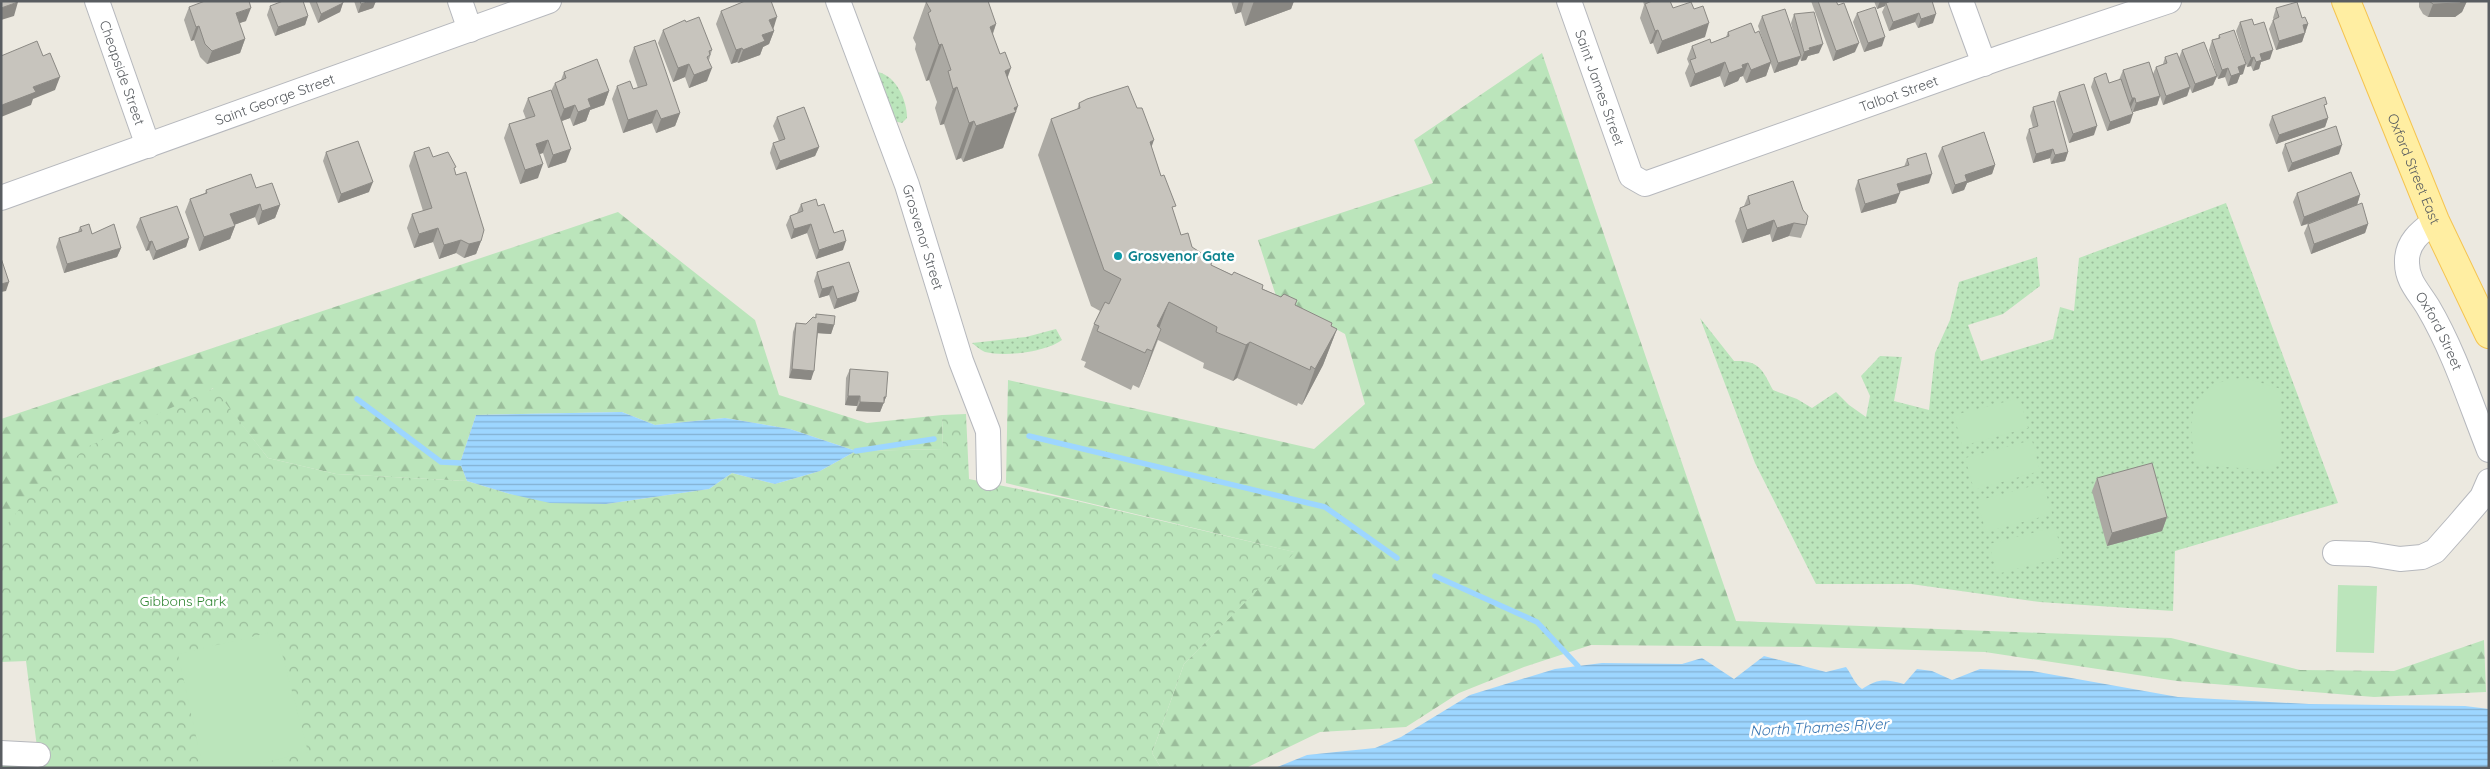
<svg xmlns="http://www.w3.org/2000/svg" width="2490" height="769" font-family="Quicksand,sans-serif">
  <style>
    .grass { fill: url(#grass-dots) }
    .forest { fill: url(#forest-firs) }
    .park { fill: url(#park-crowns) }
    .pitch { fill: #bbe5bb }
    .water { fill: url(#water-rules) }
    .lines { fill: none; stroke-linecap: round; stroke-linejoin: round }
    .stream { stroke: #9dd6ff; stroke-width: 5.5 }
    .minor-casing { stroke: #b6b8bd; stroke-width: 26 }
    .major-casing { stroke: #f5c450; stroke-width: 30 }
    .minor { stroke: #fff; stroke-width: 24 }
    .major { stroke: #ffeea2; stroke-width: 28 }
    .wall { fill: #aba9a3 }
    .shaded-wall { fill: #8b8984 }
    .building { fill: #c7c4bd; stroke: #8b8984 }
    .culture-dot { fill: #0f9aa8; stroke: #fff; stroke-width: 2 }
    .labels { text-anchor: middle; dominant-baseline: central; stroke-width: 5; stroke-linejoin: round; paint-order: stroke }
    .street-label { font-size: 14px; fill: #595d61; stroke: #fff }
    .culture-label { font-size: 14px; font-weight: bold; fill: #0d838f; stroke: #fff; text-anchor: start }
    .park-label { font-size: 14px; fill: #328735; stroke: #fff }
    .water-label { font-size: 15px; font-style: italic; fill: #3977b3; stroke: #fff }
  </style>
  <defs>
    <pattern id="grass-dots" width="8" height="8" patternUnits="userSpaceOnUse" patternTransform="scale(1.25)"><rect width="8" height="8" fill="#bbe5bb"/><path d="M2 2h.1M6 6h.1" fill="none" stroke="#9bbd9b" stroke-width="1.8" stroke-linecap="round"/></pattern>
    <pattern id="forest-firs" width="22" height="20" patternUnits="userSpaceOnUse" patternTransform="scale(1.25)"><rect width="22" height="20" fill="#bbe5bb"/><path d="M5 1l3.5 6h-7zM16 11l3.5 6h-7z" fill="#9bbd9b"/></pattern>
    <pattern id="park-crowns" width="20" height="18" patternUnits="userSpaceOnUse" patternTransform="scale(1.25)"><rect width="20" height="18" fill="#bbe5bb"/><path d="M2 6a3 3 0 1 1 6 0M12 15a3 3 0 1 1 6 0" fill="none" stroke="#9bbd9b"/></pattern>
    <pattern id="water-rules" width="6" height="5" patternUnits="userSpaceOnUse" patternTransform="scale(1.25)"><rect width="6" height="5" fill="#9dd6ff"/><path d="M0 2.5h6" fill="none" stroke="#83b1d2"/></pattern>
  </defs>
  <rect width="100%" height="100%" fill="#ece9e0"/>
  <g class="grass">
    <path d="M878,72C896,76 907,100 907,118L902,123L894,121Z"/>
    <path d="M2226,203L2338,503L2175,551L2173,611L2040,602L1911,584H1816L1755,463L1700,318L1734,361C1759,360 1762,369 1773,390L1797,399L1812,408L1836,392L1849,405L1866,417L1870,396L1861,376L1880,356L1902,357L1894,401L1929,410L1935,353L1950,320L1959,282L2037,257L2040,286L2003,314L1968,325L1981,361L2053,339L2060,307L2074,311L2079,258Z"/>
    <path d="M1056,329L1062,340C1046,352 1005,357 985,352C980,350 975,345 972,343L1026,337Z"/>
  </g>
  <g class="forest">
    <path d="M1542,53L1736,621L2171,638L2300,670L2394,671L2484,640L2486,692L2374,697L2177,681L1985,652L1812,647L1591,645L1524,667L1459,693L1406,727L1320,732L1246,768H1161L1152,753L1184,664L1294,552L1006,483L1008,380L1314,449L1365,404L1345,334L1276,296L1258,240L1433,183L1414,140Z"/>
    <path d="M618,212L755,320L779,395L867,423L942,415L943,449L856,451L790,429L725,418L655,425L622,412L476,415L460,463L467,481L336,474L268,458L213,388L1,532V419Z"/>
  </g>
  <path class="park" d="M214,388L268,458L336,474L467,481L510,494L606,504L709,489L732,473L775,484L820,471L856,451L943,449L942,415L966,414L969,479L1068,499L1295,552L1184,664L1152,753L1161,768H1V765L38,755L26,661L1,662V532L32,493L89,446Z"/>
  <g class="pitch">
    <path d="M2246,378L2281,389L2280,459L2268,470L2197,465C2185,418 2189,380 2246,378Z"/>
    <path d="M2020,398L2028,428L1962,446L1954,415Z"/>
    <path d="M2032,440L2040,471L1974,490L1965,458Z"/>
    <path d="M2043,483L2052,514L1986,532L1977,501Z"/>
    <path d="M2055,527L2063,557L1997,574L1989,544Z"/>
    <path d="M2338,585L2377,586L2374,653L2336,652Z"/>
    <path d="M276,631L308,752L243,768H203L178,654Z"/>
  </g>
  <g class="water">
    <path d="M622,412L655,425L725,418L790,429L856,451L820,471L775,484L732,473L709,489L606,504L550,503L510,494L467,481L460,463L476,415Z"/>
    <path d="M1764,656L1826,672L1846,667C1852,675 1854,683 1862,689C1878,678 1886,679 1904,684L1917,669L1932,671L1952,680L1980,669L2032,671L2178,697L2309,704L2465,706L2489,709V768H1275L1307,755L1375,748L1401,737L1470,695L1555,669L1602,663L1682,664L1702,658L1734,679Z"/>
  </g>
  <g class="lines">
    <g class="stream">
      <path d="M357,399L441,462L460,463"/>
      <path d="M1029,436L1325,507L1397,558"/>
      <path d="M856,451L934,439"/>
      <path d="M1435,576L1537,622L1578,666"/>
    </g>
    <defs>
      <g id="minor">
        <path id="s1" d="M97,1L148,146"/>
        <path d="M460,1L470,30"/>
        <path id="s2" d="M838,1L907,185L961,361L988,431L989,478"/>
        <path id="s3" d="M1569,1L1631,176L1645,184L2002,57L2169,1"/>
        <path d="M1961,1L1984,64"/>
        <path id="s4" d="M1,198L549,1"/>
        <path id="s5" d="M2435,221C2420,232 2406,243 2407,263C2407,281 2419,292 2428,307C2454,351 2470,402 2489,450"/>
        <path d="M2335,553L2369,554L2400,559L2422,557L2435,551L2458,525L2482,497L2489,481"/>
        <path d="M1,753L38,755"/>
      </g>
      <g id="major">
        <path id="s6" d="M2346,1L2435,221L2489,334"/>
      </g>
    </defs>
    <use href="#minor" class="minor-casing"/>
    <use href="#major" class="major-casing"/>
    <use href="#minor" class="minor"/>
    <use href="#major" class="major"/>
  </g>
  <g class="wall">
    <path d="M309,1H343V3L340,12L318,23Z"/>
    <path d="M354,1H376L373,8L358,13Z"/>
    <path d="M1231,1H1294L1291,9L1245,26L1241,12L1235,14Z"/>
    <path d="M1643,1H1670L1673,8L1705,37L1657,54L1653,43L1650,44L1640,18L1644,5Z"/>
    <path d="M1811,1H1836L1855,52L1833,61Z"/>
    <path d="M1874,1H1932L1933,23L1918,28L1915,22L1889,31L1882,12L1885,6L1877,9Z"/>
    <path d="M2419,1H2467L2462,12L2455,17H2428L2423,14L2419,7Z"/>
    <path d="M926,2L996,24L993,34L1005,142L1003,148L963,162L961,158L956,160L944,124L940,125L935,108L937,102L929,80L926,81L915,49L916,44L913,38Z"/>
    <path d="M270,6L308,16L305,25L275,36L267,15Z"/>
    <path d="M189,7L246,21L239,23L245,39L240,53L207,64L200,57L194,40L191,41L184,20Z"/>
    <path d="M2276,8L2302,18L2308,24L2302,42L2276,50L2269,29L2273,20H2274L2273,18Z"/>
    <path d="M721,11L773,29L774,31L769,44L763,47L760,55L738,63L737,62L731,64L716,24Z"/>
    <path d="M1857,13L1882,46L1864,52L1853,22Z"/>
    <path d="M1794,14L1819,53L1808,56L1806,60L1801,61L1800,58L1797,65L1774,73L1758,26L1762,16L1795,39L1791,23Z"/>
    <path d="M686,22L712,50L709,60L707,81L689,88L685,77L673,82L658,43L663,30Z"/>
    <path d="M2240,22L2254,25L2270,59L2261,62L2259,69L2253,71L2251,66L2247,67L2236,31Z"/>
    <path d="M1728,32L1755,33L1771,62L1766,76L1746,83L1743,76L1740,77L1738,81L1724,87L1720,76L1690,87L1685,73L1689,64L1687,59L1692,46L1711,43L1726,37Z"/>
    <path d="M2219,35L2243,74L2240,75L2237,83L2228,86L2225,77L2218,79L2209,50L2212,40L2218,38Z"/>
    <path d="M634,47L680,113L675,126L656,133L652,123L623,133L612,99L617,86L633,89L638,88L629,61Z"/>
    <path d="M2182,50L2217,76L2213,85L2192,93L2190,88L2187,96L2163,105L2160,96L2157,105L2133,112L2131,107L2130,123L2107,131L2091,87L2094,78L2109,83L2119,80L2123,70L2153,74L2156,67L2163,64L2165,57L2179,58Z"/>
    <path d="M564,72L609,91L604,105L590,110L586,121L573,126L570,118L562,121L566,162L548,168L543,153L539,154L538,178L520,184L504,138L509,124L526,119L523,111L528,98L551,91L555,83L561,80Z"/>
    <path d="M2059,92L2094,135L2069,143L2056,101Z"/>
    <path d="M1079,103L1151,147L1181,235L1192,247L1211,265L1281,297L1297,300L1295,306L1337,329L1323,365L1302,405L1298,403L1297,406L1237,378L1233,381L1203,368L1204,363L1158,340L1139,388L1133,385L1131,390L1084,367L1086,362L1081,360L1094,324L1100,311L1091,306L1038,155L1051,119L1077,110Z"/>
    <path d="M2033,107L2068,152L2065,161L2051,164L2050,158L2033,163L2026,138L2029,129L2033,128L2030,116Z"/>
    <path d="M2325,109L2328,118L2325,127L2276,144L2269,125L2272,116Z"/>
    <path d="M777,117L819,147L815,156L776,170L770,153L773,143L779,141L773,126Z"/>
    <path d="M2285,144L2339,154L2288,172L2282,153Z"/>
    <path d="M1942,147L1995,165L1992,174L1967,183L1964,190L1952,194L1938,156Z"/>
    <path d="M326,152L369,192L338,203L323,161Z"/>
    <path d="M414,152L433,157L455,172L481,241L476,254L464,258L456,253L439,259L433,242L414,248L407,228L412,214L423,211L409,166Z"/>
    <path d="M1907,159L1929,183L1899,192L1896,203L1861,213L1855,189L1858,180L1904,167Z"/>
    <path d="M256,188L280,205L275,218L258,225L255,217L234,225L235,226L230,239L199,251L185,212L190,199L205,193L206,190Z"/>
    <path d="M2297,193L2360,195L2357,205L2368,224L2365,233L2311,254L2304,233L2308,224L2301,226L2293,202Z"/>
    <path d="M1748,196L1806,225L1801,238L1789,236L1772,242L1770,234L1742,243L1735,221L1740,208L1744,206Z"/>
    <path d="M801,204L818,206L843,250L816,259L807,233L791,239L786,225L790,216L797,213Z"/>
    <path d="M140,218L189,238L186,247L153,260L149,250L146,251L136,227Z"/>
    <path d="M80,227L92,234L121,248L117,257L64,273L56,247L59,238L78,232Z"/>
    <path d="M817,272L856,301L834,309L829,295L819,298L814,281Z"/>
    <path d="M816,314L834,325L831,334L818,333L811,380L789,378L793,332L796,323L806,324L815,318Z"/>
    <path d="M850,369L886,397L880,412L856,411L857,406L845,405L846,378Z"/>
    <path d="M2097,478L2167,517L2162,531L2107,546L2092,491Z"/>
  </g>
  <g class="shaded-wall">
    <path d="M370,1H376L373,8L358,13L361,4Z"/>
    <path d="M1239,1H1244L1241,12L1235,14Z"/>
    <path d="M1254,1H1294L1291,9L1245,26Z"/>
    <path d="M1880,1H1896L1886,3L1885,6L1877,9Z"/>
    <path d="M2467,1L2462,12L2455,17H2428L2433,4Z"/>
    <path d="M18,2L14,16L1,20V8Z"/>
    <path d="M343,3L340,12L318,23L321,14Z"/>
    <path d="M251,8L246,21L231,26L236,13Z"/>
    <path d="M1919,13L1915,22L1889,31L1893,22Z"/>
    <path d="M1936,14L1933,23L1918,28L1921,19Z"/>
    <path d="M308,16L305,25L275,36L278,27Z"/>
    <path d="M777,17L773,30L769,20Z"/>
    <path d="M1709,23L1705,37L1657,54L1662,41Z"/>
    <path d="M996,24L983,60L990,27Z"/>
    <path d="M2308,24L2302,42L2276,50L2279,41L2303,25Z"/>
    <path d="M199,26L194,40L191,41L196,27Z"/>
    <path d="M1658,30L1653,43L1650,44L1655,31Z"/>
    <path d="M774,31L769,44L763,47L760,55L738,63L743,50L762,35Z"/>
    <path d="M1885,37L1882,46L1864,52L1868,43Z"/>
    <path d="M245,39L240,53L207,64L212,51Z"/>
    <path d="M1859,43L1855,52L1833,61L1836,51Z"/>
    <path d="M942,44L929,80L926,81L939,45Z"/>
    <path d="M1823,44L1819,53L1808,56L1806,60L1801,61L1804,52L1809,48Z"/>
    <path d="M742,48L737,62L731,64L736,50Z"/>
    <path d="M2273,50L2270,59L2261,62L2259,69L2253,71L2256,62L2260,54Z"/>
    <path d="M1801,56L1797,65L1774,73L1778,63Z"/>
    <path d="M2254,57L2251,66L2247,67L2251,58Z"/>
    <path d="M1725,62L1720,76L1690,87L1695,74Z"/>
    <path d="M1771,62L1766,76L1746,83L1751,70Z"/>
    <path d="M1748,63L1743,76L1740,77L1738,81L1724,87L1729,73L1742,65Z"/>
    <path d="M689,64L685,77L673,82L678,68Z"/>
    <path d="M2246,64L2243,74L2240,75L2237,83L2228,86L2231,76L2238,67Z"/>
    <path d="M712,68L707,81L689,88L694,75Z"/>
    <path d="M1011,68L998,104L1005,71Z"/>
    <path d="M2228,68L2225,77L2218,79L2222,70Z"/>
    <path d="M2217,76L2213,85L2192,93L2195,84Z"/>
    <path d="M60,77L55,90L33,99L31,105L1,117V108L2,105L33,87Z"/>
    <path d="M957,87L944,124L940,125L953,89Z"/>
    <path d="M2190,87L2187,96L2163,105L2166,96Z"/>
    <path d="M609,91L604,105L590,110L586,121L573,126L578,112L588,99Z"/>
    <path d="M2160,96L2157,105L2133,112L2136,103Z"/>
    <path d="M2132,98H2135L2131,107L2128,108Z"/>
    <path d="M575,105L570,118L559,122L564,109Z"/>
    <path d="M1018,106L1003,148L963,162L976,126Z"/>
    <path d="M657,110L652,123L623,133L628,120Z"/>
    <path d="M680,113L675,126L656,133L661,119Z"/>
    <path d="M2133,114L2130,123L2107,131L2110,122Z"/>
    <path d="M2328,118L2325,127L2276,144L2279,135Z"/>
    <path d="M974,121L961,158L956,160L969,123Z"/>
    <path d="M2097,126L2094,135L2069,143L2073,134Z"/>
    <path d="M548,140L543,153L531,157L536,144Z"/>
    <path d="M1154,140L1141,176L1150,142Z"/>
    <path d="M2342,145L2339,154L2288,172L2292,163Z"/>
    <path d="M819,147L815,156L776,170L780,161Z"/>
    <path d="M571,149L566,162L548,168L553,155Z"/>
    <path d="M2053,149L2050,158L2033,163L2036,154Z"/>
    <path d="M2068,152L2065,161L2051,164L2055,155Z"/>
    <path d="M543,164L538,178L520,184L525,170Z"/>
    <path d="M1995,165L1992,174L1967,183L1964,190L1952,194L1955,185L1965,175Z"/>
    <path d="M1932,174L1929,183L1894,193L1897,184Z"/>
    <path d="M373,182L369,192L338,203L341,194Z"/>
    <path d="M1900,193L1896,203L1861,213L1865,204Z"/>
    <path d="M2360,195L2357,205L2301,226L2304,217Z"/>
    <path d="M260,204L255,217L226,228L230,214Z"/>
    <path d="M280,205L275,218L258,225L262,211Z"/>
    <path d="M1774,220L1770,234L1742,243L1747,230Z"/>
    <path d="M1794,223L1789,236L1772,242L1777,228Z"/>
    <path d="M811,224L807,233L791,239L794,229Z"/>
    <path d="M2368,224L2365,233L2311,254L2314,244Z"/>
    <path d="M235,226L230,239L199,251L204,237Z"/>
    <path d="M438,228L433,242L414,248L419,234Z"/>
    <path d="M189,238L186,247L153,260L156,251Z"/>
    <path d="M461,240L456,253L439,259L444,245Z"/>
    <path d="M152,241L149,250L146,251L149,242Z"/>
    <path d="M481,241L476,254L464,258L469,244Z"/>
    <path d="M846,241L843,250L816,259L819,250Z"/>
    <path d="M121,248L117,257L64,273L67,264Z"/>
    <path d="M9,282L6,291L1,292V284Z"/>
    <path d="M833,286L829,295L819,298L822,289Z"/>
    <path d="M859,292L856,301L834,309L837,299Z"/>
    <path d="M1169,302L1155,339L1157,326Z"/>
    <path d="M818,323L834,325L831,334L815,333Z"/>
    <path d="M1161,329L1148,365L1139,388L1152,351Z"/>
    <path d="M1337,329L1323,365L1302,405L1315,369Z"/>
    <path d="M1250,342L1237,378L1233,381L1246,345Z"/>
    <path d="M792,369L814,371L811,380L789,378Z"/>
    <path d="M848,396H860L857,406L845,405Z"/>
    <path d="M884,397H886L880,412L856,411L860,402Z"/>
    <path d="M2167,517L2162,531L2107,546L2112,533Z"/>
  </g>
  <g class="building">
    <path d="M1,1H18V2L1,8Z"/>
    <path d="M205,1H249L251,8L236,13L245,39L212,51L205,44L199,26L196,27L189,7Z"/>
    <path d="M283,1H303L308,16L278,27L270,6Z"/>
    <path d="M316,1H343V3L321,14Z"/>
    <path d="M360,1H370L361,4Z"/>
    <path d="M745,1H771L777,17L769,20L774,31L762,35L765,41L743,50L742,48L736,50L721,11Z"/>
    <path d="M928,1H988L996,24L990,27L1000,54L1005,52L1011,68L1005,71L1018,106L1014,108L1016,112L976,126L974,121L969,123L957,87L953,89L948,71L951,70L942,44L939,45L928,13L931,11L926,2Z"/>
    <path d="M1652,1H1670L1673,8L1691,2L1694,9L1703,6L1709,23L1662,41L1658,30L1655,31L1645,4Z"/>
    <path d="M1818,1H1836L1838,5L1844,3L1859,43L1836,51Z"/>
    <path d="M1891,1H1932L1936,14L1921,19L1919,13L1893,22L1886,3Z"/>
    <path d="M2429,1H2463L2460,3L2433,4Z"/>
    <path d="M2297,2L2302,18L2305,17L2308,24L2303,25L2305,33L2279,41L2273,20L2279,17L2276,8Z"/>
    <path d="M1875,7L1885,37L1868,43L1857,13Z"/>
    <path d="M1785,9L1801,56L1778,63L1762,16Z"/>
    <path d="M1814,12L1823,44L1809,48L1810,50L1804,52L1794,14Z"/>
    <path d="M699,17L712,50L709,51L710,55L707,57L712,68L694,75L689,64L678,68L663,30L685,20L686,22Z"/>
    <path d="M2252,19L2254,25L2264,22L2273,50L2260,54L2262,60L2256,62L2254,57L2251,58L2240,22Z"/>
    <path d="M1751,23L1755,33L1759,31L1771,62L1751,70L1748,63L1742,65L1743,68L1729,73L1725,62L1695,74L1690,60L1696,58L1692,46L1710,39L1711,43L1729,36L1728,32Z"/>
    <path d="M2234,30L2246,64L2238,67L2240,73L2231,76L2228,68L2222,70L2212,40L2220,38L2219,35Z"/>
    <path d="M655,40L680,113L661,119L657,110L628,120L617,86L630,81L633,89L647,85L634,47Z"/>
    <path d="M37,41L43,56L50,53L60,77L33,87L36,92L2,105L1,104V56Z"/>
    <path d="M2204,42L2217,76L2195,84L2182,50Z"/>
    <path d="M2177,53L2190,87L2166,96L2156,67L2167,63L2165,57Z"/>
    <path d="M597,59L609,91L588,99L591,107L578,112L575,105L564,109L555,83L566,78L564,72Z"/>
    <path d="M2149,62L2160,96L2136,103L2135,98H2132L2123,70Z"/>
    <path d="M2106,73L2109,83L2121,79L2133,114L2110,122L2094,78Z"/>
    <path d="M2084,84L2097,126L2073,134L2059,92Z"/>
    <path d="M1128,86L1137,108H1142L1154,140L1150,142L1161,176L1164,175L1176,206L1172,207L1181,235L1188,233L1192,247L1212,260L1211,265L1232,275L1234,272L1263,285L1262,289L1281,297L1284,294L1297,300L1295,305L1332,323L1331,326L1337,329L1315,369L1311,366L1310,370L1250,342L1246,345L1216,332L1217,327L1169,302L1157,326L1161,329L1152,351L1147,349L1145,353L1097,331L1099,326L1094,324L1105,302L1109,304L1121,279L1104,270L1051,119L1080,108L1079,103L1087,99Z"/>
    <path d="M551,90L571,149L553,155L548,140L536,144L543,164L525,170L509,124L535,116L528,98Z"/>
    <path d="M2325,97L2327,104L2324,105L2328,118L2279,135L2272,116Z"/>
    <path d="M2054,101L2068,152L2055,155L2053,149L2036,154L2029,129L2038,126L2033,107Z"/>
    <path d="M804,107L819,147L780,161L773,143L785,139L777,117Z"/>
    <path d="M2336,126L2342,145L2292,163L2285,144Z"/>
    <path d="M1984,132L1995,165L1965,175L1967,181L1955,185L1942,147Z"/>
    <path d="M358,141L373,182L341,194L326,152Z"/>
    <path d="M429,147L433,157L448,152L456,167L454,168L456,175L466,172L484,230L481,241L469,244L461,240L444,245L438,228L419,234L412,214L432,208L414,152Z"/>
    <path d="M1926,153L1932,174L1897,184L1900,193L1865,204L1858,180L1909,165L1907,159Z"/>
    <path d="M2351,172L2360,195L2304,217L2297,193Z"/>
    <path d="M251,174L256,188L272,183L280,205L262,211L260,204L230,214L235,226L204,237L190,199L207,193L206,190Z"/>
    <path d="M1793,181L1803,210L1808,216L1806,225L1794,223L1777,228L1774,220L1747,230L1740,208L1750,204L1748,196Z"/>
    <path d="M816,199L818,206L824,204L834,233L843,230L846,241L819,250L811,224L794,229L790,216L803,211L801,204Z"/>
    <path d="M2362,203L2368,224L2314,244L2308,224Z"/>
    <path d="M177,206L189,238L156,251L152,241L149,242L140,218Z"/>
    <path d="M89,224L92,234L114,224L121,248L67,264L59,238L82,231L80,227Z"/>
    <path d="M1,258L9,282L1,284Z"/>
    <path d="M849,262L859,292L837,299L833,286L822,289L817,272Z"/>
    <path d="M816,314L835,316L834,325L818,323L814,371L792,369L796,323L806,324L813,317L816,318Z"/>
    <path d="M850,369L888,372L886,397H884V403L860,402V396H848Z"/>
    <path d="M2152,463L2167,517L2112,533L2097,478Z"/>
  </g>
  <circle class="culture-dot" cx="1118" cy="256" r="5"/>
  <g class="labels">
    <g class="street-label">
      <text stroke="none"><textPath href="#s1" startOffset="76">Cheapside Street</textPath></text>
      <text stroke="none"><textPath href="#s3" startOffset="92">Saint James Street</textPath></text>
      <text stroke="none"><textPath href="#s3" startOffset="471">Talbot Street</textPath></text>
      <text stroke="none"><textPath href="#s4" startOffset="291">Saint George Street</textPath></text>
      <text stroke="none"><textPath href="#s6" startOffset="181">Oxford Street East</textPath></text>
      <text stroke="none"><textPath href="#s2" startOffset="251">Grosvenor Street</textPath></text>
      <text stroke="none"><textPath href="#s5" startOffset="129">Oxford Street</textPath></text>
    </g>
    <g class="culture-label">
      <text x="1128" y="256">Grosvenor Gate</text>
    </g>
    <g class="park-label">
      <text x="183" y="601">Gibbons Park</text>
    </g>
    <g class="water-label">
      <text transform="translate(1819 727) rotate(-3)">North Thames River</text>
    </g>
  </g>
  <rect width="2490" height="769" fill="none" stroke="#595d61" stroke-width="5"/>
</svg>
